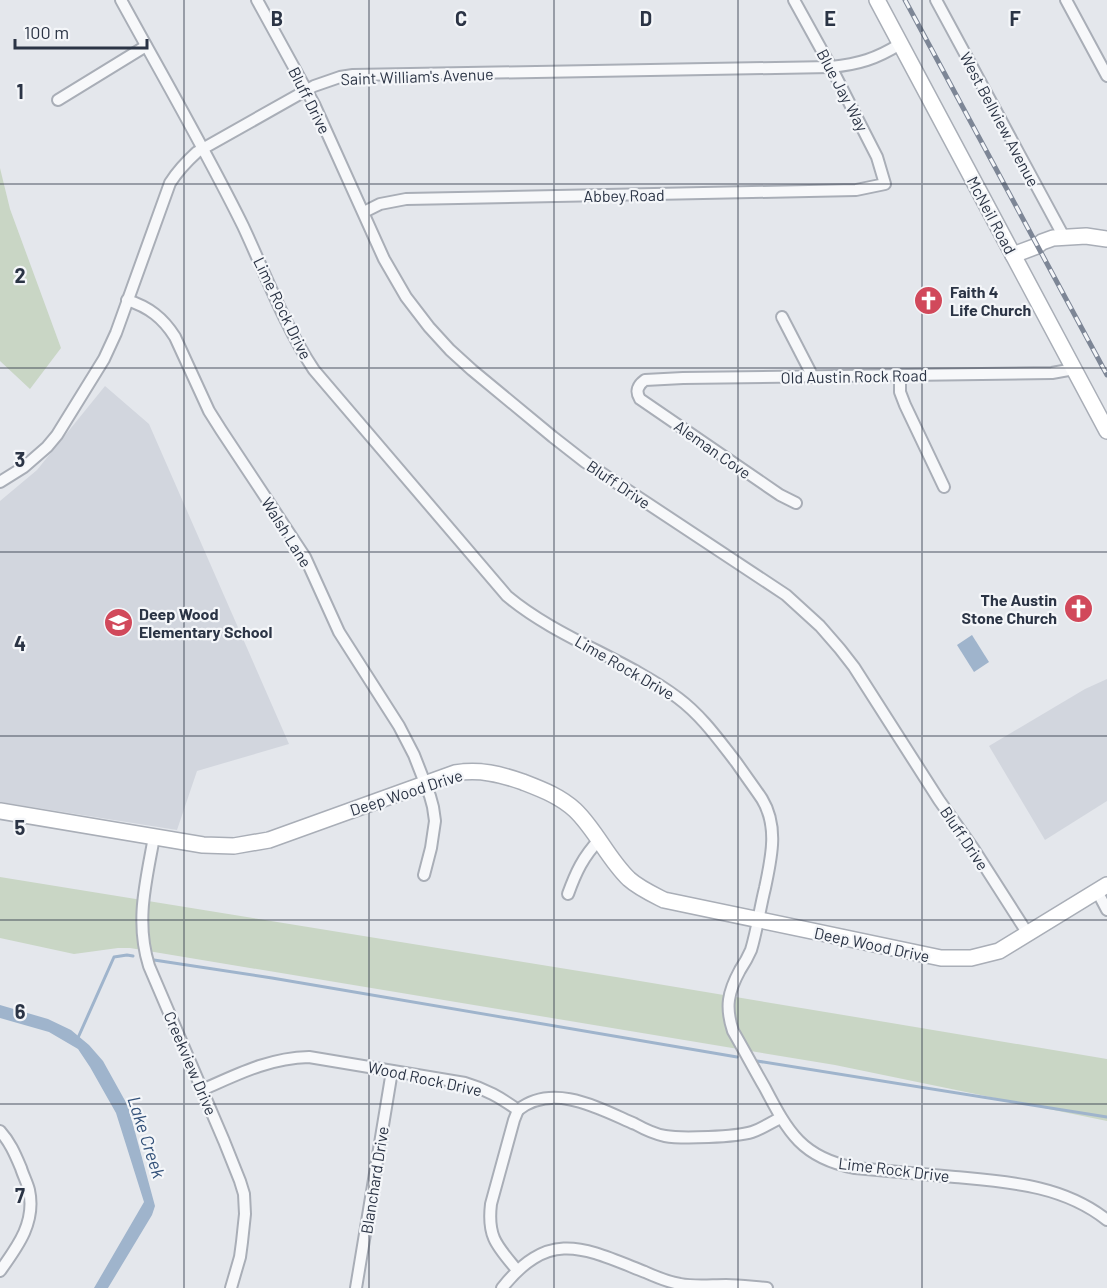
<svg xmlns="http://www.w3.org/2000/svg" width="1107" height="1288" font-family="Barlow,sans-serif">
  <style>
    .built { fill: #d2d6de }
    .green { fill: #c9d6c5 }
    .water { fill: #9fb4cc }
    .lines { fill: none; stroke-linecap: round; stroke-linejoin: round }
    .stream { stroke: #9fb4cc; stroke-width: 3 }
    .street-casing { stroke: #a9aeb7; stroke-width: 14 }
    .secondary-casing { stroke: #a9aeb7; stroke-width: 18 }
    .street { stroke: #f7f8fa; stroke-width: 10 }
    .secondary { stroke: #fff; stroke-width: 15 }
    .rail-casing { stroke: #7d8696; stroke-width: 5 }
    .rail { stroke: #f4f6f9; stroke-width: 3; stroke-dasharray: 9; stroke-linecap: butt }
    .grid { fill: none; stroke: #2b3445; stroke-width: 1.5; stroke-opacity: 0.55 }
    .labels { text-anchor: middle; dominant-baseline: central; stroke-width: 4.5; stroke-linejoin: round; paint-order: stroke }
    .street-label { font-size: 16px; fill: #2b3445; stroke: #f4f6f9 }
    .poi-label { font-size: 16px; font-weight: bold; fill: #2b3445; stroke: #f4f6f9; text-anchor: start }
    .water-label { font-size: 18px; font-style: italic; fill: #34527a; stroke: #f4f6f9 }
    .grid-label { font-size: 20px; text-anchor: middle; font-weight: bold; fill: #2b3445; stroke: #f4f6f9; stroke-width: 4.5; stroke-linejoin: round; paint-order: stroke }
  </style>
  <rect width="100%" height="100%" fill="#e4e7ec"/>
  <g class="built">
    <path d="M105,386L149,424L289,744L197,771L177,830L0,802V501L37,470Z"/>
    <path d="M1107,679V801L1045,840L989,746L1085,689Z"/>
  </g>
  <g class="green">
    <path d="M0,168L10,209L61,348L30,389L0,361Z"/>
    <path d="M0,877L616,977L1107,1059V1121L835,1065L130,948H118L74,954L0,938Z"/>
  </g>
  <g class="water">
    <path d="M972,635L989,662L974,672L957,645Z"/>
    <path d="M0,1005L48,1019L71,1030L89,1045L103,1061L128,1106L155,1206L152,1215L108,1288H94L144,1202L116,1113L90,1067L78,1049L49,1032L0,1018Z"/>
  </g>
  <g class="lines">
    <g class="stream">
      <path d="M154,960L272,978L737,1057"/>
      <path d="M77,1040L114,957L127,955L133,956"/>
      <path d="M757,1061L1107,1117"/>
    </g>
    <defs>
      <g id="street">
        <path d="M121,0C162,75 205,149 243,226C265,273 285,327 314,370L507,596C557,638 626,659 678,698C702,716 718,739 736,762C745,775 754,787 762,799C779,827 771,859 765,888C760,908 757,930 751,950C748,957 744,964 740,970C728,992 725,1007 733,1031C744,1050 754,1069 765,1088C788,1132 802,1158 855,1168C889,1171 922,1174 955,1177C1009,1182 1063,1185 1107,1220"/>
        <path d="M257,0L314,104L384,259L406,297L429,327L450,350L472,370L553,437L585,462L786,595L820,626L840,649L854,667L939,800L973,848L1028,934"/>
        <path d="M936,0L1064,237"/>
        <path d="M1066,0L1107,76"/>
        <path d="M58,100L146,46"/>
        <path d="M364,212L380,204L406,199L856,190L885,184L877,157L831,67L794,0"/>
        <path d="M127,300C149,307 163,318 175,337L209,411L221,430L305,557L339,632L399,726L414,755L430,796L433,807L435,821L431,848L424,875"/>
        <path d="M782,317L813,377"/>
        <path d="M900,375V392L905,405L944,487"/>
        <path d="M0,482L24,467L47,447L57,435L104,359L116,333L170,183C177,172 186,162 197,152L314,86L340,77L353,75L831,67C859,64 876,59 900,44"/>
        <path d="M796,503L780,495L640,399C635,391 638,385 645,380L683,378L1052,373L1074,369"/>
        <path d="M154,837C146,882 135,921 149,966L224,1141L240,1181L244,1194L245,1214L242,1242L240,1257L231,1288"/>
        <path d="M1097,891L1107,910"/>
        <path d="M568,894C576,872 583,857 599,840"/>
        <path d="M202,1090C238,1074 269,1058 309,1057L465,1083C486,1089 501,1098 518,1110"/>
        <path d="M518,1110C554,1082 600,1109 635,1124C644,1129 654,1134 665,1136C681,1139 736,1137 752,1132C762,1129 771,1122 781,1118"/>
        <path d="M0,1131C10,1142 15,1154 21,1168C23,1175 27,1182 29,1190C36,1222 18,1246 0,1271"/>
        <path d="M517,1270C497,1246 487,1237 491,1204L514,1120L518,1110"/>
        <path d="M356,1288L392,1071"/>
        <path d="M502,1288C550,1228 584,1248 645,1272C656,1277 668,1282 680,1284C695,1287 711,1285 726,1285C740,1285 753,1287 767,1288"/>
      </g>
      <g id="secondary">
        <path d="M877,0L1107,431"/>
        <path d="M1013,255L1037,246L1042,242L1053,238L1086,236L1107,239"/>
        <path d="M0,811L203,845L234,846L269,840L455,773C480,769 500,774 523,782C541,789 560,796 575,810C596,830 608,859 629,879C639,888 652,894 664,900L941,958H971L999,951L1107,885"/>
      </g>
    </defs>
    <use href="#street" class="street-casing"/>
    <use href="#secondary" class="secondary-casing"/>
    <use href="#street" class="street"/>
    <use href="#secondary" class="secondary"/>
    <defs>
      <path id="rail" d="M905,0L1107,375"/>
    </defs>
    <use href="#rail" class="rail-casing"/>
    <use href="#rail" class="rail"/>
  </g>
  <path class="grid" d="M184,0V1288M369,0V1288M554,0V1288M738,0V1288M922,0V1288M0,184H1107M0,368H1107M0,552H1107M0,736H1107M0,920H1107M0,1104H1107"/>
  <defs>
    <symbol id="church-disc" viewBox="-11 -11 22 22"><circle r="9.5" fill="#d1495b" stroke="#f4f6f9"/><path d="M-1.2-6h2.4v3.5h3.3v2.4h-3.3V6h-2.4V-.1h-3.3v-2.4h3.3Z" fill="#fff"/></symbol>
    <symbol id="school-disc" viewBox="-11 -11 22 22"><circle r="9.5" fill="#d1495b" stroke="#f4f6f9"/><path d="M0-5L7-2L0 1L-7-2ZM-4 1L0 2.5L4 1V4Q0 6-4 4Z" fill="#fff"/></symbol>
  </defs>
  <g fill-rule="evenodd">
    <use href="#church-disc" x="912" y="284" width="33" height="33"/>
    <use href="#church-disc" x="1062" y="592" width="33" height="33"/>
    <use href="#school-disc" x="102" y="606" width="33" height="33"/>
  </g>
  <g class="labels">
    <g class="street-label">
      <text transform="translate(417 76) rotate(-2)">Saint William's Avenue</text>
      <text transform="translate(843 90) rotate(62)">Blue Jay Way</text>
      <text transform="translate(310 100) rotate(63)">Bluff Drive</text>
      <text transform="translate(1000 119) rotate(62)">West Bellview Avenue</text>
      <text transform="translate(624 195) rotate(-1)">Abbey Road</text>
      <text transform="translate(992 215) rotate(62)">McNeil Road</text>
      <text transform="translate(283 308) rotate(64)">Lime Rock Drive</text>
      <text transform="translate(854 376) rotate(-1)">Old Austin Rock Road</text>
      <text transform="translate(713 449) rotate(35)">Aleman Cove</text>
      <text transform="translate(619 484) rotate(34)">Bluff Drive</text>
      <text transform="translate(287 532) rotate(58)">Walsh Lane</text>
      <text transform="translate(625 667) rotate(30)">Lime Rock Drive</text>
      <text transform="translate(406 792) rotate(-18)">Deep Wood Drive</text>
      <text transform="translate(965 838) rotate(56)">Bluff Drive</text>
      <text transform="translate(872 944) rotate(12)">Deep Wood Drive</text>
      <text transform="translate(191 1063) rotate(67)">Creekview Drive</text>
      <text transform="translate(425 1078) rotate(12)">Wood Rock Drive</text>
      <text transform="translate(894 1169) rotate(7)">Lime Rock Drive</text>
      <text transform="translate(374 1180) rotate(-81)">Blanchard Drive</text>
    </g>
    <g class="poi-label">
      <text x="950" y="291">Faith 4<tspan x="950" dy="18">Life Church</tspan></text>
      <text x="1057" y="599" text-anchor="end">The Austin<tspan x="1057" dy="18">Stone Church</tspan></text>
      <text x="139" y="613">Deep Wood<tspan x="139" dy="18">Elementary School</tspan></text>
    </g>
    <g class="water-label">
      <text transform="translate(147 1137) rotate(72)">Lake Creek</text>
    </g>
  </g>
  <g class="grid-label">
    <text x="277" y="26">B</text>
    <text x="461" y="26">C</text>
    <text x="646" y="26">D</text>
    <text x="830" y="26">E</text>
    <text x="1015" y="26">F</text>
    <text x="20" y="99">1</text>
    <text x="20" y="283">2</text>
    <text x="20" y="467">3</text>
    <text x="20" y="651">4</text>
    <text x="20" y="835">5</text>
    <text x="20" y="1019">6</text>
    <text x="20" y="1203">7</text>
  </g>
  <path d="M15 39v9h132v-9" fill="none" stroke="#2b3445" stroke-width="3"/>
  <text x="24" y="39" font-size="18" fill="#2b3445" stroke="#f4f6f9" stroke-width="4.5" paint-order="stroke">100 m</text>
</svg>
